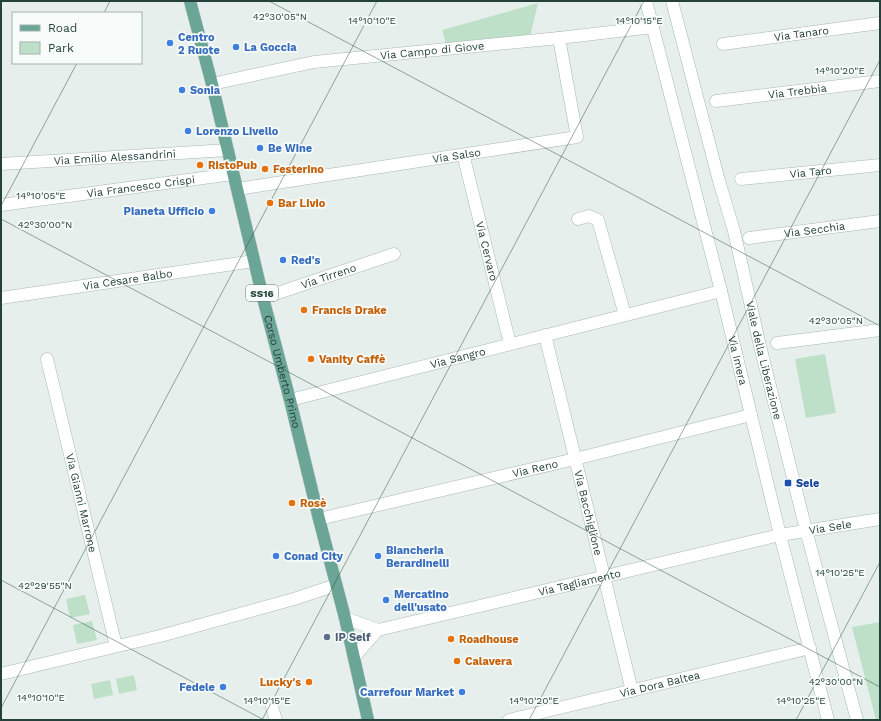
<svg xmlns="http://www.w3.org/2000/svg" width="881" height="721" font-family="'Work Sans',sans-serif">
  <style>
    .green { fill: #bfe0c8 }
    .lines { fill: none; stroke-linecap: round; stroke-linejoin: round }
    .minor-casing { stroke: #a8b8b2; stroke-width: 13 }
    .major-casing { stroke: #c2cac8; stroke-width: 13 }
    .minor { stroke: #fff; stroke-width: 12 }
    .major { stroke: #6aa596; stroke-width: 12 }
    .ticks { fill: none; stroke: #24423a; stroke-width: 1; stroke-opacity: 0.45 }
    .shop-dot { fill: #3f7fe0; stroke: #f7fbf9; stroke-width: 1.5 }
    .food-dot { fill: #e8710a; stroke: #f7fbf9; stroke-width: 1.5 }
    .transit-dot { fill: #1a4fb4; stroke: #f7fbf9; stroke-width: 1.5 }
    .service-dot { fill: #5c6f8a; stroke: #f7fbf9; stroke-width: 1.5 }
    .labels { text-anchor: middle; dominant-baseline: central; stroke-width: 3.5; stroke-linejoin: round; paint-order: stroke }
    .shield { fill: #f7fbf9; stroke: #637a73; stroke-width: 1 }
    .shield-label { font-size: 10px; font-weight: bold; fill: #24423a }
    .street-label { font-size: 11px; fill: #24423a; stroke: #f7fbf9 }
    .shop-label { font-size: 11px; font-weight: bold; fill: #366cbe; stroke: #f7fbf9; text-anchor: start }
    .food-label { font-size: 11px; font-weight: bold; fill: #c56008; stroke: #f7fbf9; text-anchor: start }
    .transit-label { font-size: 11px; font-weight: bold; fill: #164399; stroke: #f7fbf9; text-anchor: start }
    .service-label { font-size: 11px; font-weight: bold; fill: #4e5e75; stroke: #f7fbf9; text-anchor: start }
    .ticks-label { font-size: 10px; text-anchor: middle; fill: #24423a; stroke: #f7fbf9; stroke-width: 3.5; stroke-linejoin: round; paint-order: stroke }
  </style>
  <rect width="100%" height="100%" fill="#e6efeb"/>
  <g class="green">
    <path d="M538,3L530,37L446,44L442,30Z"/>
    <path d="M825,354L836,413L806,418L795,359Z"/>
    <path d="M85,595L90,614L70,618L66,599Z"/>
    <path d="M92,621L97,640L77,644L73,625Z"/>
    <path d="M880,622V720H876L852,627Z"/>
    <path d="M134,675L137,690L119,694L116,679Z"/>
    <path d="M110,680L113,695L94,699L91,684Z"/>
  </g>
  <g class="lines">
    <defs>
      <g id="minor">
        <path id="s1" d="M646,1L721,291L780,535L828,720"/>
        <path id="s2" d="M672,1L719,181L734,231L760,346L806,530L857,720"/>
        <path id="s3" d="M723,44L880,23"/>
        <path id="s4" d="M212,84L314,62L559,38L653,27"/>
        <path id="s5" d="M716,101L880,81"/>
        <path id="s6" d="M464,158L510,344"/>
        <path id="s7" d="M1,164L228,150"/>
        <path id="s8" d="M741,179L880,165"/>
        <path id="s9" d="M237,189L577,137L559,38"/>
        <path id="s10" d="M1,205L233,174"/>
        <path d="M578,219L589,216L598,220L625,315"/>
        <path id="s11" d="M749,238L880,221"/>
        <path id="s12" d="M1,298L254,261"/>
        <path id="s13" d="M263,298L394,254"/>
        <path id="s14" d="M545,335L632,691"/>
        <path d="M777,343L880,330"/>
        <path id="s15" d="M47,359L116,646"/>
        <path id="s16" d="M290,400L721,291"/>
        <path id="s17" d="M319,519L575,459L751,415"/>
        <path id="s18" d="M345,618L378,630L780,535L880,519"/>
        <path d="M354,657L378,630"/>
        <path d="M1,674L164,635L294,599L336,585"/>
        <path d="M272,707L276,720"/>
        <path id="s19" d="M509,720L810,648"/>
      </g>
      <g id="major">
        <path id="s20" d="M190,1L212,84L263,298L290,400L319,519L345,618L368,720"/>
      </g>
    </defs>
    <use href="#minor" class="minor-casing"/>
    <use href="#major" class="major-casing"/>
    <use href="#minor" class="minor"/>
    <use href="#major" class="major"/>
  </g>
  <path class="ticks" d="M269,1L880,326M104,13L110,1M1,206L77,63M1,219L880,687M1,580L264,720M1,708L377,1M262,720L644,1M529,720L880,60M796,720L880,562"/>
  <g class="shop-dot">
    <circle cx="170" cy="43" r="4"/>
    <circle cx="236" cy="47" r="4"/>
    <circle cx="182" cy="90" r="4"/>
    <circle cx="188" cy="131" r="4"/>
    <circle cx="260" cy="148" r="4"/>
    <circle cx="212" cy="211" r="4"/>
    <circle cx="283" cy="260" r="4"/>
    <circle cx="276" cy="556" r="4"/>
    <circle cx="378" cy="556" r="4"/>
    <circle cx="386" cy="600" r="4"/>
    <circle cx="223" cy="687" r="4"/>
    <circle cx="462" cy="692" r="4"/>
  </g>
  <g class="food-dot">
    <circle cx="200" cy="165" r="4"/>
    <circle cx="265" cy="169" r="4"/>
    <circle cx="270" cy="203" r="4"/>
    <circle cx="304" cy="310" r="4"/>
    <circle cx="311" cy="359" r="4"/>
    <circle cx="292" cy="503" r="4"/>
    <circle cx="451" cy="639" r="4"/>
    <circle cx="457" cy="661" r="4"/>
    <circle cx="309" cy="682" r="4"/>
  </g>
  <rect class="transit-dot" x="784" y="479" width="8" height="8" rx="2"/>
  <circle class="service-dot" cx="327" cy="637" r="4"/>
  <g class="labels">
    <rect class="shield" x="246" y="285" width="32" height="16" rx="3"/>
    <g class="shield-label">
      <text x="262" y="293">SS16</text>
    </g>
    <g class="street-label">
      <text stroke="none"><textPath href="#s3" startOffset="79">Via Tanaro</textPath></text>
      <text stroke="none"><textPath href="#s4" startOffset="223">Via Campo di Giove</textPath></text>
      <text stroke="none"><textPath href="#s5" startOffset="82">Via Trebbia</textPath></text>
      <text stroke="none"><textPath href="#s9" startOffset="222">Via Salso</textPath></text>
      <text stroke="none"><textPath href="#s7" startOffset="114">Via Emilio Alessandrini</textPath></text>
      <text stroke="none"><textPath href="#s8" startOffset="70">Via Taro</textPath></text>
      <text stroke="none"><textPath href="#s10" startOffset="141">Via Francesco Crispi</textPath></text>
      <text stroke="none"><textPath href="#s11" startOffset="66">Via Secchia</textPath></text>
      <text stroke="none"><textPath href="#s6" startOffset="96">Via Cervaro</textPath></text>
      <text stroke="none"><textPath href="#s13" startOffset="69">Via Tirreno</textPath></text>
      <text stroke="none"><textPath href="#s12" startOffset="128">Via Cesare Balbo</textPath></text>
      <text stroke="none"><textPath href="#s16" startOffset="173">Via Sangro</textPath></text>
      <text stroke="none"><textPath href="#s1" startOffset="371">Via Imera</textPath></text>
      <text stroke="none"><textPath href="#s2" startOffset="371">Viale della Liberazione</textPath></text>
      <text stroke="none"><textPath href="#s20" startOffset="382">Corso Umberto Primo</textPath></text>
      <text stroke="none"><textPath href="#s17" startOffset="222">Via Reno</textPath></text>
      <text stroke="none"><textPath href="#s15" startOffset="148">Via Gianni Marrone</textPath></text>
      <text stroke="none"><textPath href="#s14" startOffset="183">Via Bacchiglione</textPath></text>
      <text stroke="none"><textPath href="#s18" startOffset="499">Via Sele</textPath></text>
      <text stroke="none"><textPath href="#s18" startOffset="242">Via Tagliamento</textPath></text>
      <text stroke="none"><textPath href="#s19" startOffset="155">Via Dora Baltea</textPath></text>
    </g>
    <g class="shop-label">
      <text x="178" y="37">Centro<tspan x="178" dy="13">2 Ruote</tspan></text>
      <text x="244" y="47">La Goccia</text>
      <text x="190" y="90">Sonia</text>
      <text x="196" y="131">Lorenzo Livello</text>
      <text x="268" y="148">Be Wine</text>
      <text x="204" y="211" text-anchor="end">Pianeta Ufficio</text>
      <text x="291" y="260">Red's</text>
      <text x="386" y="550">Biancheria<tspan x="386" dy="13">Berardinelli</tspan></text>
      <text x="284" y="556">Conad City</text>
      <text x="394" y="594">Mercatino<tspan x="394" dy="13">dell'usato</tspan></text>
      <text x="215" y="687" text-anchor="end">Fedele</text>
      <text x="454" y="692" text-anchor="end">Carrefour Market</text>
    </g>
    <g class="food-label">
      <text x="208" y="165">RistoPub</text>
      <text x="273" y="169">Festerino</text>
      <text x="278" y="203">Bar Livio</text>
      <text x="312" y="310">Francis Drake</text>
      <text x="319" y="359">Vanity Caffè</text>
      <text x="300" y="503">Rosè</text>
      <text x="459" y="639">Roadhouse</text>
      <text x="465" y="661">Calavera</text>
      <text x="301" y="682" text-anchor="end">Lucky's</text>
    </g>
    <g class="transit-label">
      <text x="796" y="483">Sele</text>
    </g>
    <g class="service-label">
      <text x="335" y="637">IP Self</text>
    </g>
  </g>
  <g class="ticks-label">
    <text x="280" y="20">42°30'05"N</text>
    <text x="372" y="24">14°10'10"E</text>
    <text x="639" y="24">14°10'15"E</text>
    <text x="840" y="74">14°10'20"E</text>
    <text x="41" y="199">14°10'05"E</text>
    <text x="45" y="228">42°30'00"N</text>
    <text x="836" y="324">42°30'05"N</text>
    <text x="840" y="576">14°10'25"E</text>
    <text x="45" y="589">42°29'55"N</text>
    <text x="836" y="685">42°30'00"N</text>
    <text x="41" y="701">14°10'10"E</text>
    <text x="267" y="704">14°10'15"E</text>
    <text x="534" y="704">14°10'20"E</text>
    <text x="801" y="704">14°10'25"E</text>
  </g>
  <rect width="881" height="721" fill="none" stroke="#24423a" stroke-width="4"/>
  <rect x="12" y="12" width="130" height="52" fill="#f7fbf9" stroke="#a3b1ad"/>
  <rect x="20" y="25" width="20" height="6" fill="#6aa596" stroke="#a3b1ad"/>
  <text x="48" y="32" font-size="12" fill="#24423a">Road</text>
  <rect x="20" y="42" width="20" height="12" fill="#bfe0c8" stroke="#a3b1ad"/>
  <text x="48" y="52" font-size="12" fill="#24423a">Park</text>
</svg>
